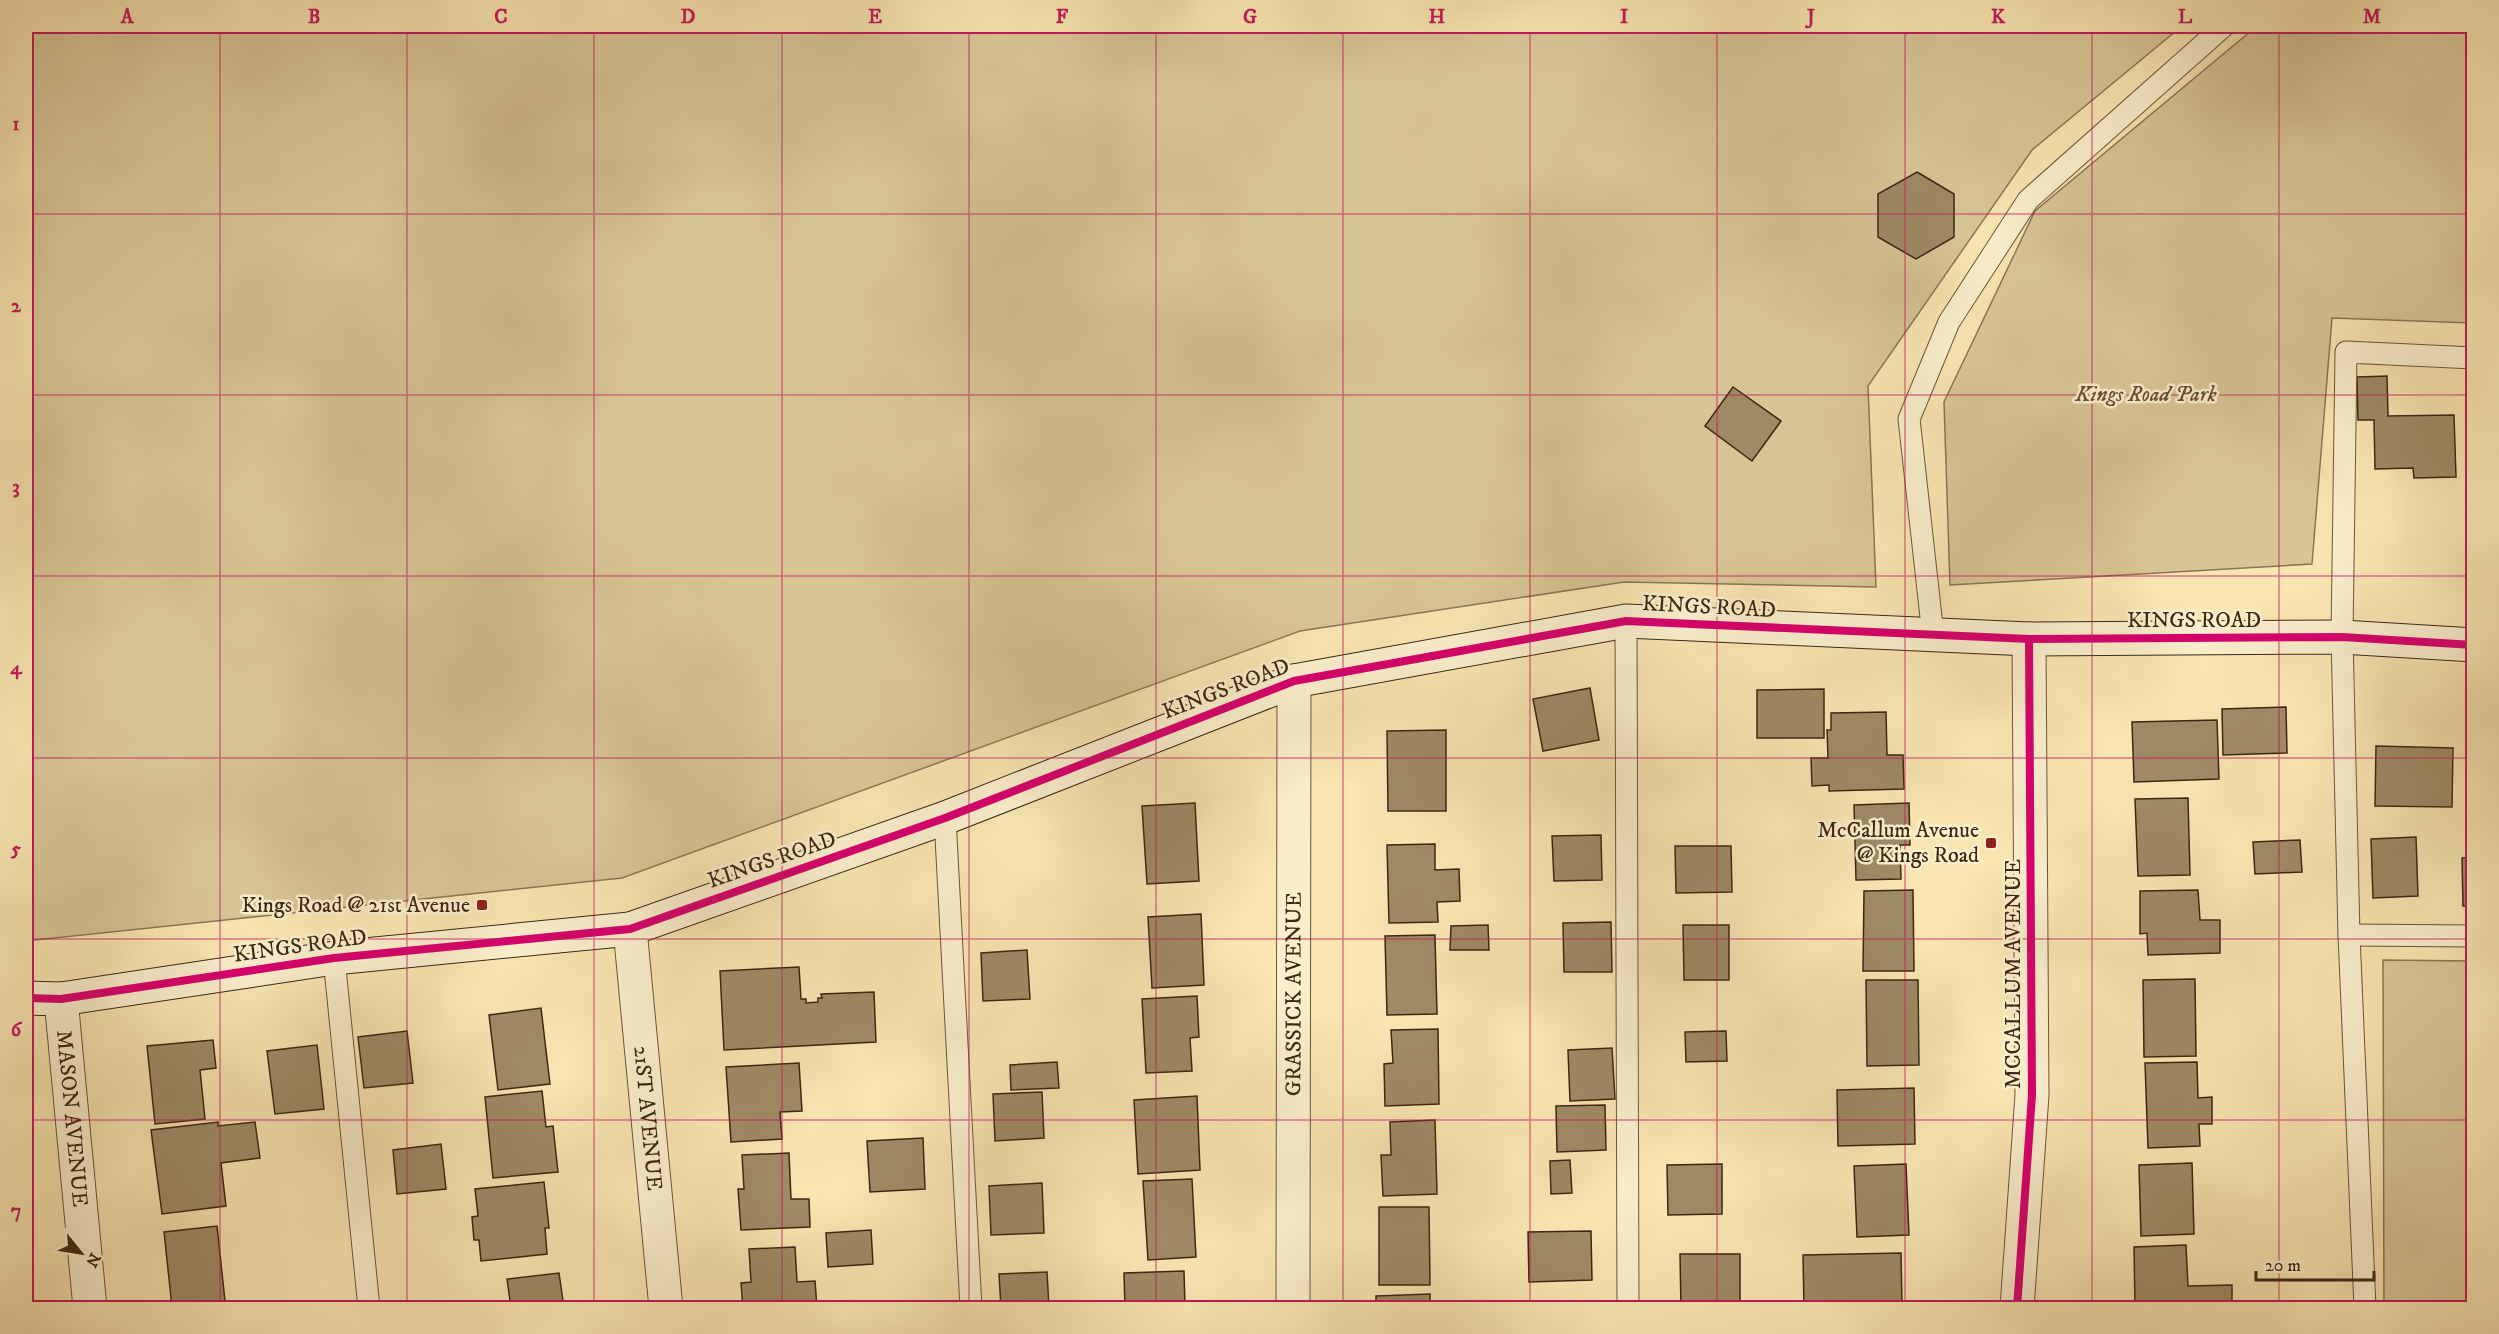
<svg xmlns="http://www.w3.org/2000/svg" width="2499" height="1334" font-family="'IM FELL DW Pica',serif">
  <style>
    .green { fill: #d8c596; stroke: #8a7654; stroke-width: 1.5 }
    .building { fill: #9e8a65; stroke: #3c2712; stroke-width: 1.5 }
    .lines { fill: none; stroke-linecap: round; stroke-linejoin: round }
    .lane-casing { stroke: #6b563a; stroke-width: 23 }
    .street-casing { stroke: #6b563a; stroke-width: 35 }
    .secondary-casing { stroke: #3c2712; stroke-width: 35 }
    .lane { stroke: #faeecc; stroke-width: 21 }
    .street { stroke: #faeecc; stroke-width: 33 }
    .secondary { stroke: #faeecc; stroke-width: 33 }
    .cycleway-casing { stroke: #faeecc; stroke-width: 11 }
    .cycleway { stroke: #d6006c; stroke-width: 8 }
    .grid { fill: none; stroke: #c2185b; stroke-width: 1.5; stroke-opacity: 0.55 }
    .poi-dot { fill: #8f2418; stroke: #faeecc; stroke-width: 2 }
    .labels { text-anchor: middle; dominant-baseline: central; stroke-width: 5; stroke-linejoin: round; paint-order: stroke }
    .park-label { font-size: 22px; font-style: italic; fill: #634e33; stroke: #faeecc }
    .street-label { font-size: 22px; fill: #3c2712; stroke: #faeecc }
    .poi-label { font-size: 22px; fill: #3c2712; stroke: #faeecc; text-anchor: end }
    .neatline { fill: none; stroke: #c2185b; stroke-width: 2 }
    .grid-label { font-size: 20px; text-anchor: middle; font-weight: bold; fill: #c2185b }
  </style>
  <rect width="100%" height="100%" fill="#f8e5b1"/>
  <filter id="stains"><feTurbulence type="fractalNoise" baseFrequency=".00333" numOctaves="4"/><feColorMatrix values="0 0 0 0 .2 0 0 0 0 .09 0 0 0 0 .02 0 0 0 .5 -.17"/></filter>
  <radialGradient id="worn" r=".72"><stop offset=".6" stop-color="#630" stop-opacity="0"/><stop offset="1" stop-color="#630" stop-opacity=".3"/></radialGradient>
  <g class="green">
    <path d="M26,26H2182L2032,150L1868,386L1876,587L1624,582L1300,631L622,878L26,941Z"/>
    <path d="M2257,26H2473V323L2332,318L2312,564L1950,585L1944,402L2035,211Z"/>
    <path d="M2383,960L2473,961V1308H2384Z"/>
  </g>
  <g class="building">
    <path d="M1917,172L1954,194V237L1916,259L1878,237V194Z"/>
    <path d="M2387,376L2388,416L2454,415L2456,477L2414,478L2413,468L2375,469L2374,420H2358L2357,377Z"/>
    <path d="M1733,387L1781,421L1752,461L1705,426Z"/>
    <path d="M2469,429H2474V496H2471Z"/>
    <path d="M1590,688L1599,740L1543,751L1533,699Z"/>
    <path d="M1824,689V738H1757V690Z"/>
    <path d="M2286,707L2287,753L2223,755L2222,709Z"/>
    <path d="M1886,712L1887,755H1903L1904,789L1829,791V785L1812,786L1811,758H1828L1827,730H1831V713Z"/>
    <path d="M2217,720L2219,779L2134,782L2132,722Z"/>
    <path d="M1446,730V811H1388L1387,731Z"/>
    <path d="M2376,746L2453,748L2452,807L2375,806Z"/>
    <path d="M2188,798L2190,875L2138,876L2135,799Z"/>
    <path d="M1195,803L1199,881L1147,884L1142,806Z"/>
    <path d="M1909,803L1910,845H1900L1901,879L1856,880L1854,805Z"/>
    <path d="M1601,835L1602,880L1554,881L1552,836Z"/>
    <path d="M2416,837L2418,896L2373,898L2371,839Z"/>
    <path d="M2300,840L2302,872L2255,874L2253,842Z"/>
    <path d="M1435,844V870L1459,869L1460,901L1437,902L1438,922L1389,923L1387,845Z"/>
    <path d="M1675,846H1731L1732,892L1676,893Z"/>
    <path d="M2474,857V906H2463L2462,858Z"/>
    <path d="M1913,890L1914,971H1863L1864,891Z"/>
    <path d="M2198,890L2200,920H2220V953L2148,955L2147,933L2140,934V891Z"/>
    <path d="M1201,914L1204,985L1152,988L1148,917Z"/>
    <path d="M1611,922L1612,972H1564L1563,923Z"/>
    <path d="M1488,925L1489,950H1450L1451,926Z"/>
    <path d="M1683,925H1729V980H1684Z"/>
    <path d="M1435,935L1437,1014L1387,1015L1385,936Z"/>
    <path d="M1027,950L1030,999L983,1001L981,953Z"/>
    <path d="M799,967L801,999H806V1003L818,1002V998H822L821,994L874,992L876,1042L724,1050L720,971Z"/>
    <path d="M2195,979L2196,1056L2144,1057L2143,980Z"/>
    <path d="M1866,980H1918L1919,1065L1867,1066Z"/>
    <path d="M1197,996L1199,1037L1190,1038L1192,1071L1146,1073L1142,999Z"/>
    <path d="M541,1008L550,1084L498,1090L489,1015Z"/>
    <path d="M1438,1029L1439,1104L1385,1106L1384,1064L1393,1063L1391,1030Z"/>
    <path d="M407,1031L413,1083L364,1088L358,1037Z"/>
    <path d="M1726,1031L1727,1061L1686,1062L1685,1032Z"/>
    <path d="M213,1040L216,1068L200,1070L205,1119L155,1124L147,1046Z"/>
    <path d="M317,1045L324,1109L275,1114L267,1051Z"/>
    <path d="M1612,1048L1615,1099L1570,1101L1568,1050Z"/>
    <path d="M1057,1062L1059,1088L1011,1090L1010,1065Z"/>
    <path d="M2197,1062L2198,1098L2212,1097V1124H2199L2200,1146L2148,1148L2145,1063Z"/>
    <path d="M799,1063L802,1111L780,1112L782,1139L731,1142L726,1067Z"/>
    <path d="M1914,1088L1915,1144L1838,1146L1837,1090Z"/>
    <path d="M542,1091L546,1127L553,1126L558,1172L493,1178L485,1097Z"/>
    <path d="M1042,1092L1044,1138L995,1141L993,1094Z"/>
    <path d="M1197,1096L1200,1170L1138,1174L1134,1100Z"/>
    <path d="M1605,1105L1606,1150L1557,1152L1556,1106Z"/>
    <path d="M1435,1120L1437,1194L1383,1196L1381,1155H1391L1390,1122Z"/>
    <path d="M218,1122V1126L255,1122L260,1158L221,1163L226,1206L162,1214L151,1130Z"/>
    <path d="M923,1138L925,1189L870,1192L867,1141Z"/>
    <path d="M441,1144L446,1189L397,1194L393,1150Z"/>
    <path d="M789,1153L791,1199H809L810,1227L741,1230L738,1189H744L742,1155Z"/>
    <path d="M1570,1160L1572,1193L1551,1194L1550,1161Z"/>
    <path d="M2192,1163L2194,1234L2141,1236L2139,1165Z"/>
    <path d="M1722,1164V1214L1668,1215L1667,1165Z"/>
    <path d="M1906,1164L1909,1235L1857,1237L1854,1166Z"/>
    <path d="M1192,1179L1196,1257L1148,1260L1143,1181Z"/>
    <path d="M544,1182L549,1228H545L547,1254L481,1261L479,1240H474L472,1217L478,1216L475,1189Z"/>
    <path d="M1042,1183L1044,1233L991,1235L989,1186Z"/>
    <path d="M1379,1207H1429L1430,1285H1379Z"/>
    <path d="M217,1226L225,1301L172,1307L164,1232Z"/>
    <path d="M871,1230L873,1264L828,1267L826,1233Z"/>
    <path d="M1591,1231L1592,1280L1529,1282L1528,1232Z"/>
    <path d="M2186,1245L2188,1286L2232,1285V1304H2236V1308H2135L2134,1247Z"/>
    <path d="M795,1247L797,1282L815,1281L817,1308H743L741,1283L751,1282L749,1249Z"/>
    <path d="M1901,1253L1902,1308H1804L1803,1255Z"/>
    <path d="M1680,1254H1740V1308H1681Z"/>
    <path d="M1184,1271L1185,1308H1125L1124,1273Z"/>
    <path d="M1047,1272L1049,1308H1001L999,1274Z"/>
    <path d="M559,1273L564,1308H511L507,1279Z"/>
    <path d="M1430,1294V1308H1376V1296Z"/>
  </g>
  <g class="lines">
    <defs>
      <g id="lane">
        <path d="M1626,621L1628,1308"/>
        <path d="M1933,635L1909,419L1949,322L2028,200L2224,26"/>
        <path d="M945,818L971,1308"/>
        <path d="M2349,935L2474,936"/>
        <path d="M334,958L369,1308"/>
        <path d="M2365,1308L2349,935L2342,637L2346,352L2474,358"/>
      </g>
      <g id="street">
        <path id="s1" d="M630,929L666,1308"/>
        <path id="s2" d="M61,999L90,1308"/>
        <path id="s3" d="M1293,1308L1294,681"/>
        <path d="M2017,1308L2032,1095L2029,639"/>
      </g>
      <path id="secondary" d="M26,998L61,999L334,958L630,929L945,818L1294,681L1626,621L2029,639L2342,637L2474,645"/>
    </defs>
    <use href="#lane" class="lane-casing"/>
    <use href="#street" class="street-casing"/>
    <use href="#secondary" class="secondary-casing"/>
    <use href="#lane" class="lane"/>
    <use href="#street" class="street"/>
    <use href="#secondary" class="secondary"/>
    <defs>
      <g id="cycleway">
        <path d="M26,998L61,999L334,958L630,929L945,818L1294,681L1626,621L2029,639L2342,637L2474,645"/>
        <path d="M2017,1308L2032,1095L2029,639"/>
      </g>
    </defs>
    <use href="#cycleway" class="cycleway-casing"/>
    <use href="#cycleway" class="cycleway"/>
  </g>
  <path class="grid" d="M220,26V1308M407,26V1308M594,26V1308M782,26V1308M969,26V1308M1156,26V1308M1343,26V1308M1530,26V1308M1717,26V1308M1905,26V1308M2092,26V1308M2279,26V1308M26,214H2474M26,395H2474M26,576H2474M26,758H2474M26,939H2474M26,1120H2474"/>
  <g class="poi-dot">
    <rect x="1985" y="837" width="12" height="12" rx="3"/>
    <rect x="476" y="899" width="12" height="12" rx="3"/>
  </g>
  <g class="labels">
    <g class="park-label">
      <text x="2146" y="394">Kings Road Park</text>
    </g>
    <g class="street-label">
      <text transform="translate(1709 607) rotate(3)">KINGS ROAD</text>
      <text x="2194" y="620">KINGS ROAD</text>
      <text transform="translate(1226 689) rotate(-21)">KINGS ROAD</text>
      <text transform="translate(772 860) rotate(-19)">KINGS ROAD</text>
      <text transform="translate(300 946) rotate(-8)">KINGS ROAD</text>
      <text transform="translate(2013 974) rotate(-90)">MCCALLUM AVENUE</text>
      <text stroke="none"><textPath href="#s3" startOffset="314">GRASSICK AVENUE</textPath></text>
      <text stroke="none"><textPath href="#s2" startOffset="120">MASON AVENUE</textPath></text>
      <text stroke="none"><textPath href="#s1" startOffset="190">21ST AVENUE</textPath></text>
    </g>
    <g class="poi-label">
      <text x="1979" y="830">McCallum Avenue<tspan x="1979" dy="25">@ Kings Road</tspan></text>
      <text x="470" y="905">Kings Road @ 21st Avenue</text>
    </g>
  </g>
  <rect width="2499" height="1334" fill="none" stroke="#f8e5b1" stroke-width="66"/>
  <g transform="translate(81 1253) rotate(120)" stroke="#faeecc" stroke-width="4.5" paint-order="stroke">
  <path d="M0-4.5L10 22L0 15L-10 22Z" fill="#3c2712"/>
  <text y="-9" font-size="16" font-weight="bold" text-anchor="middle" fill="#3c2712">N</text>
  </g>
  <path d="M2256 1271v9h118v-9" fill="none" stroke="#3c2712" stroke-width="3"/>
  <text x="2265" y="1271" font-size="18" fill="#3c2712" stroke="#faeecc" stroke-width="4.5" paint-order="stroke">20 m</text>
  <rect x="33" y="33" width="2433" height="1268" class="neatline"/>
  <g class="grid-label">
    <text x="127" y="23">A</text>
    <text x="314" y="23">B</text>
    <text x="501" y="23">C</text>
    <text x="688" y="23">D</text>
    <text x="875" y="23">E</text>
    <text x="1062" y="23">F</text>
    <text x="1250" y="23">G</text>
    <text x="1437" y="23">H</text>
    <text x="1624" y="23">I</text>
    <text x="1811" y="23">J</text>
    <text x="1998" y="23">K</text>
    <text x="2185" y="23">L</text>
    <text x="2372" y="23">M</text>
    <text x="16" y="130">1</text>
    <text x="16" y="312">2</text>
    <text x="16" y="493">3</text>
    <text x="16" y="674">4</text>
    <text x="16" y="855">5</text>
    <text x="16" y="1036">6</text>
    <text x="16" y="1217">7</text>
  </g>
  <rect width="100%" height="100%" filter="url(#stains)"/>
  <rect width="100%" height="100%" fill="url(#worn)"/>
</svg>
